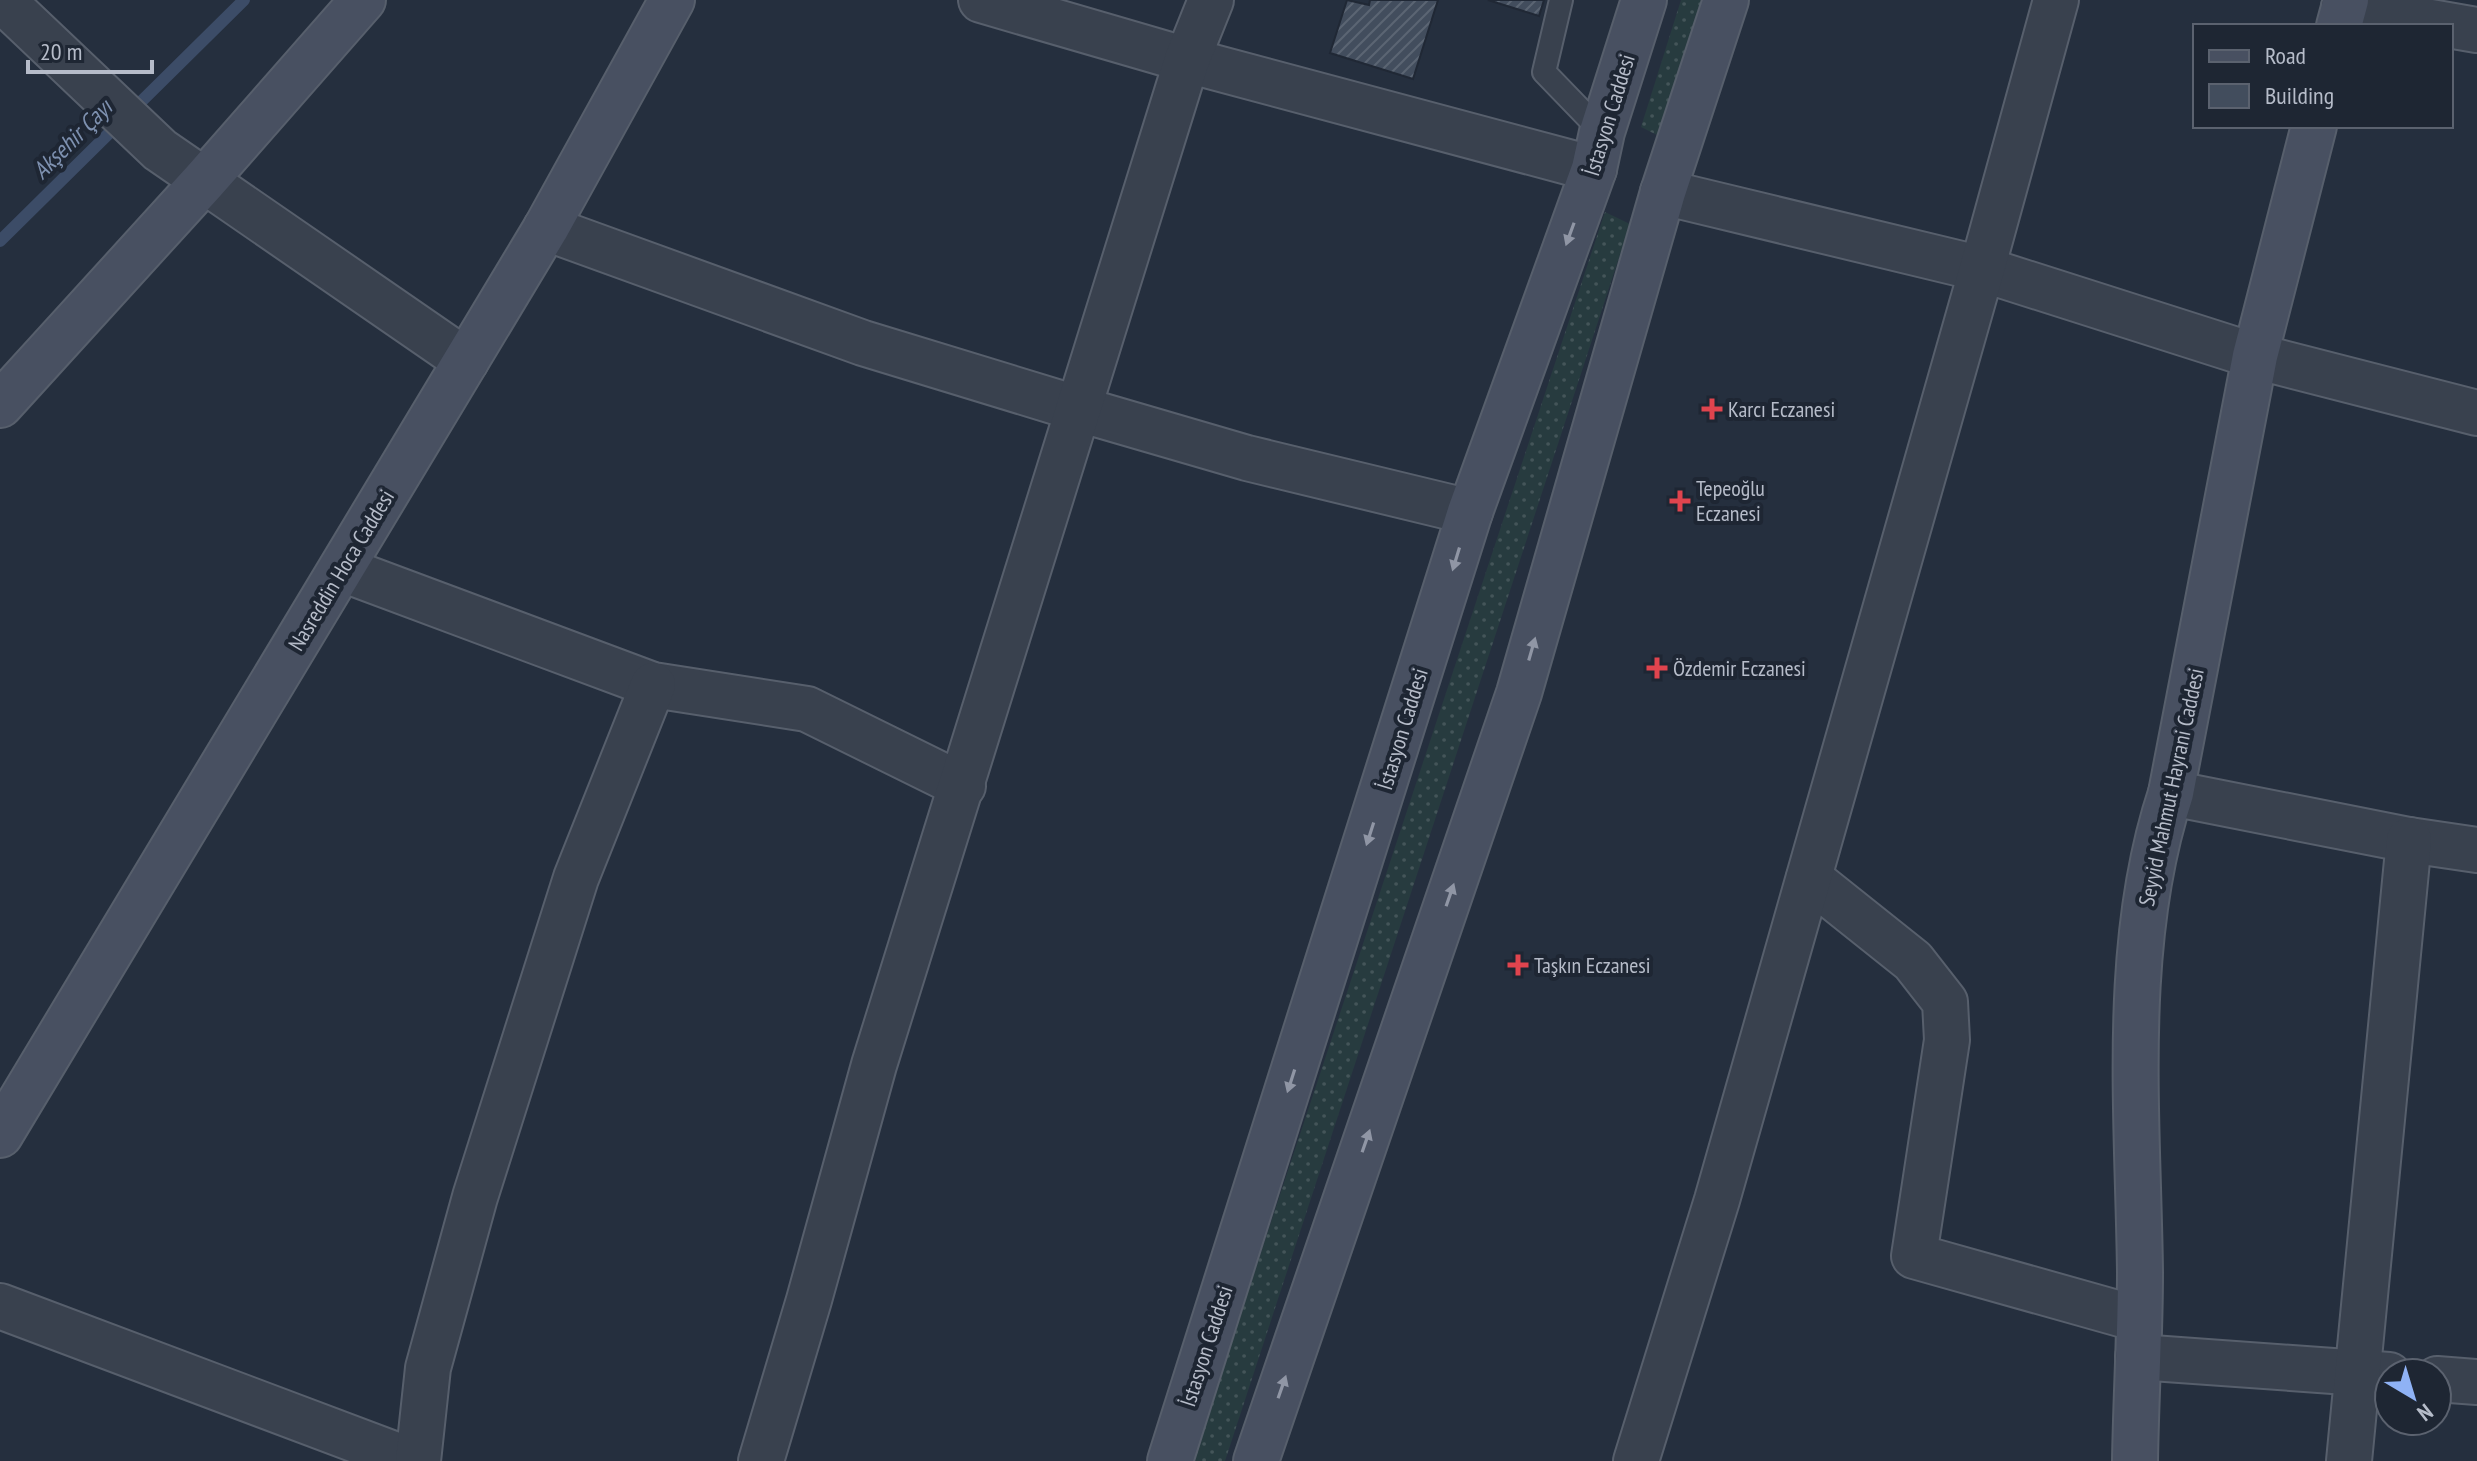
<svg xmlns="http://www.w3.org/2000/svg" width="2477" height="1461" font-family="'PT Sans Narrow',sans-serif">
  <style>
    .grass { fill: url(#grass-dots) }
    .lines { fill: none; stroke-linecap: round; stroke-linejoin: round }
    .stream { stroke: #3c4c67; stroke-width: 12 }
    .building { fill: url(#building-hatch); stroke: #202835; stroke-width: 2 }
    .lane-casing { stroke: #575f6c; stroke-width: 26 }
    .street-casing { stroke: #575f6c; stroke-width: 48 }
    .secondary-casing { stroke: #575f6c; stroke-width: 48 }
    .lane { stroke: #39414e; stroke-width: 22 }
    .street { stroke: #39414e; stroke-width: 44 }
    .secondary { stroke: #485061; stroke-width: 44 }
    .oneway { fill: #9096a5 }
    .health-dot { fill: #e0444e; stroke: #1e2633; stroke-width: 3 }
    .labels { text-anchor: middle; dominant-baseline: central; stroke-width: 8; stroke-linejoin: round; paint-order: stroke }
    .street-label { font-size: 22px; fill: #b6bcc9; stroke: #1e2633 }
    .poi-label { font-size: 22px; fill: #b6bcc9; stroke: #1e2633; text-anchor: start }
    .water-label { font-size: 24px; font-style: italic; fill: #7e91b0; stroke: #1e2633 }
  </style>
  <defs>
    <pattern id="grass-dots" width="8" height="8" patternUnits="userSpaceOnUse" patternTransform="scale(2)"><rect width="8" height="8" fill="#273b3f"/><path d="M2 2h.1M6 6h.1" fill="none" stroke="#445559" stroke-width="1.8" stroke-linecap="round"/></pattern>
    <pattern id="building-hatch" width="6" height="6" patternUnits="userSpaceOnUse" patternTransform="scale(2)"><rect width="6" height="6" fill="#424d5d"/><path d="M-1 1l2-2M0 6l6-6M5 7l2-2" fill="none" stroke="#5b6573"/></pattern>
  </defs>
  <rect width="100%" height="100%" fill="#252f3e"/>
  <g class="grass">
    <path d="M1681,0H1710L1665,139L1641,127Z"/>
    <path d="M1605,212L1630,224L1225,1461H1192Z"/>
  </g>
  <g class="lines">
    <path class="stream" d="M0,241L244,0"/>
  </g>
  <g class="building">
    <path d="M1347,0L1369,5L1370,0H1438L1413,79L1330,53Z"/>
    <path d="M1488,0H1544L1539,16Z"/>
  </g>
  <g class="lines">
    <defs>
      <path id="lane" d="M1561,0L1544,72L1602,132"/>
      <g id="street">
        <path d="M2,0L160,150L466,361"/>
        <path d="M981,0L1187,60L1594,169"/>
        <path d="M2344,7L2477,30"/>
        <path d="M1663,192L1982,269L2255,356L2477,413"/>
        <path d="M546,228L863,343L1079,409L1247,458L1470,512"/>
        <path d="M342,569L653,685L807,709L963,786"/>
        <path d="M2171,793L2409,840L2477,850"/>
        <path d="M1809,878L1913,961L1945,1002L1947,1040L1914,1256L2138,1319"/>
        <path d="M0,1306L412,1461"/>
        <path d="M2138,1357L2389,1375"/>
        <path d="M2437,1379L2477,1382"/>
        <path d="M418,1461L428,1368L475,1197L576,878L653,685"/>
        <path d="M761,1461L809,1300L874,1065L1187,60L1211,0"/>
        <path d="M1636,1461L1717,1200L1982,269L2056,0"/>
        <path d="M2349,1461L2409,840"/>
      </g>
      <g id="secondary">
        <path d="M2339,26L2346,0"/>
        <path d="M0,405L204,181L363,0"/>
        <path d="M0,1135L546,228L672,0"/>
        <path d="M1170,1461L1470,512L1594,169L1602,132L1644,0"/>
        <path d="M1256,1461L1519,693L1663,192L1726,0"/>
        <path d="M2135,1461C2136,1398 2140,1335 2140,1272C2138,1115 2121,943 2171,793L2255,356L2314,126"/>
      </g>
    </defs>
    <use href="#lane" class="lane-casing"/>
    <use href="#street" class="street-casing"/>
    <use href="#secondary" class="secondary-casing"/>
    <use href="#lane" class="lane"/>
    <use href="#street" class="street"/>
    <use href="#secondary" class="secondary"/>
  </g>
  <defs><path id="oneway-solid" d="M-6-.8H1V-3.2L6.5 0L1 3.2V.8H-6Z" transform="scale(2)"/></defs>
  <g class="oneway">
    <use href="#oneway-solid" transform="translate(1570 234) rotate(110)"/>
    <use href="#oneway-solid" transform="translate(1456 559) rotate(107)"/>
    <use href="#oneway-solid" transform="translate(1532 649) rotate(-74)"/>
    <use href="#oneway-solid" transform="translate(1370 834) rotate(108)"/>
    <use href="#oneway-solid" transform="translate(1450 895) rotate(-71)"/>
    <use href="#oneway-solid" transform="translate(1291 1081) rotate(108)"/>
    <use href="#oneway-solid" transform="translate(1366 1141) rotate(-71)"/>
    <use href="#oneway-solid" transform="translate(1282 1387) rotate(-71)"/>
  </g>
  <g class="health-dot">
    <path d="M1708 397h8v8h8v8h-8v8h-8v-8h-8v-8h8z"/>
    <path d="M1676 489h8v8h8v8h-8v8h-8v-8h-8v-8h8z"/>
    <path d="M1653 656h8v8h8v8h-8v8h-8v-8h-8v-8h8z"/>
    <path d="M1514 953h8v8h8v8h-8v8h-8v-8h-8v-8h8z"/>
  </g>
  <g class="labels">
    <g class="street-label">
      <text transform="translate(1609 115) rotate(-73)">İstasyon Caddesi</text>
      <text transform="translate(341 570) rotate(-59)">Nasreddin Hoca Caddesi</text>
      <text transform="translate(1402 729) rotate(-73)">İstasyon Caddesi</text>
      <text transform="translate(2171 787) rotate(-78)">Seyyid Mahmut Hayrani Caddesi</text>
      <text transform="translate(1206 1346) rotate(-72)">İstasyon Caddesi</text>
    </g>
    <g class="poi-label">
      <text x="1728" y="409">Karcı Eczanesi</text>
      <text x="1696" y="488">Tepeoğlu<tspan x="1696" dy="25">Eczanesi</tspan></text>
      <text x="1673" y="668">Özdemir Eczanesi</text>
      <text x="1534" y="965">Taşkın Eczanesi</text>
    </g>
    <g class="water-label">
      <text transform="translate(72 139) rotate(-45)">Akşehir Çayı</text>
    </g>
  </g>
  <rect x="2193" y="24" width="260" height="104" fill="#1e2633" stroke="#5b626f" stroke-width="2"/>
  <rect x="2209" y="50" width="40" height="12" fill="#485061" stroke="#5b626f" stroke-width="2"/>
  <text x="2265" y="64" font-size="24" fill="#b6bcc9">Road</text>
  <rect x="2209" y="84" width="40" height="24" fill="#424d5d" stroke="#5b626f" stroke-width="2"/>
  <text x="2265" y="104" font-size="24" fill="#b6bcc9">Building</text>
  <g transform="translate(2413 1397) rotate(142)"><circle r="38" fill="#1e2633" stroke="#5b626f" stroke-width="2"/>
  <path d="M0-6L14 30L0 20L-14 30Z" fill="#8fb2f5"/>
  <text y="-12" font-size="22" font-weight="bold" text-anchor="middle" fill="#b6bcc9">N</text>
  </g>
  <path d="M28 60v12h124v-12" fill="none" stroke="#b6bcc9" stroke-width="4"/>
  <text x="40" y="60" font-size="24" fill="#b6bcc9" stroke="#1e2633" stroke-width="6" paint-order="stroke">20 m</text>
</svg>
